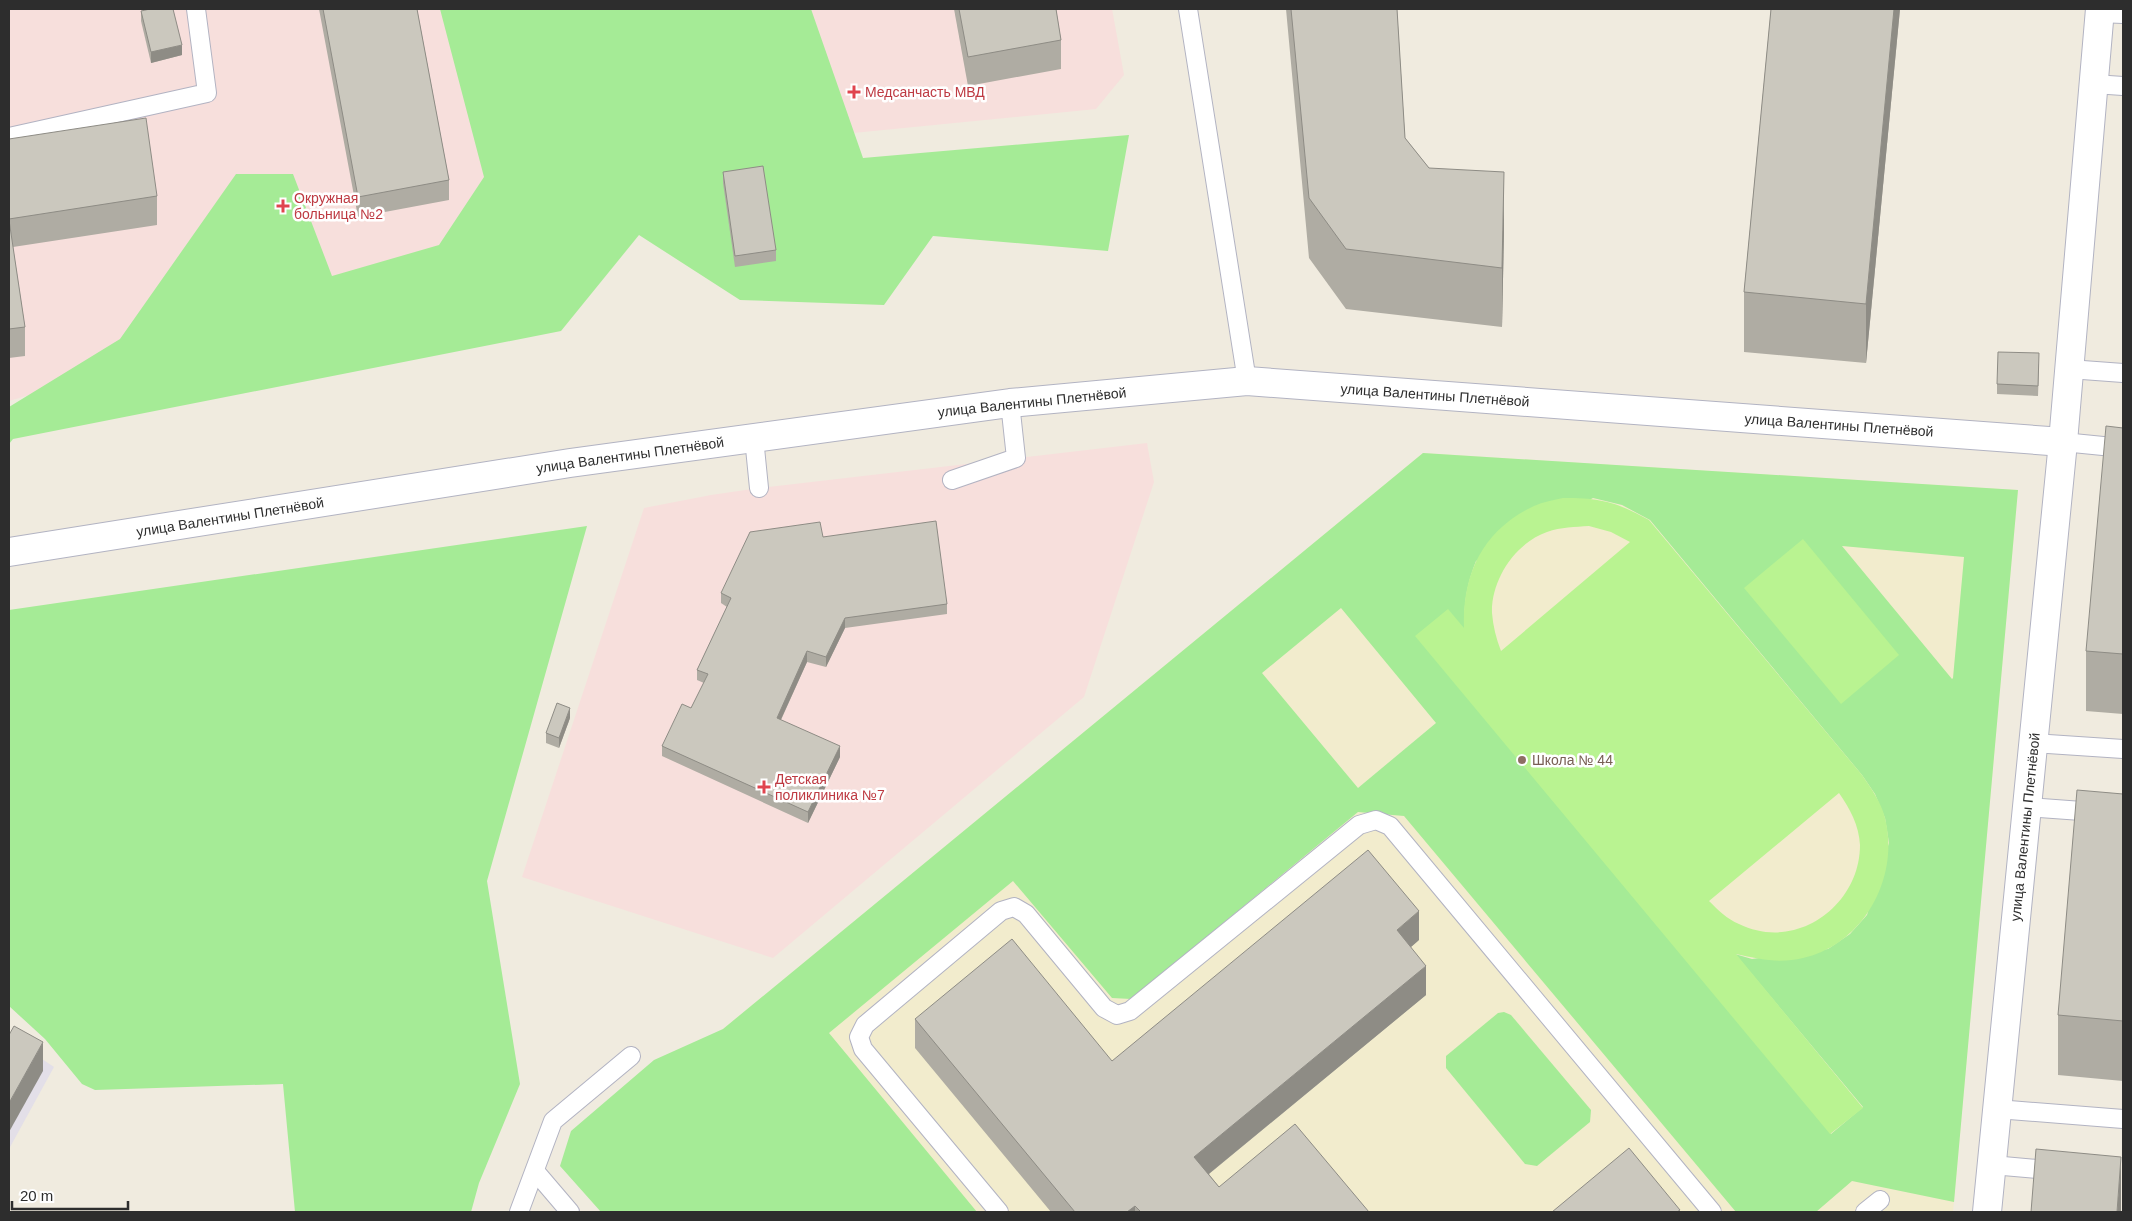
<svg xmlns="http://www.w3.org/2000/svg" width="2132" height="1221" font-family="Arial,sans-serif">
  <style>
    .industrial { fill: #e3dfe8 }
    .education { fill: #f2eccd }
    .medical { fill: #f7dfdc }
    .green { fill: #a5eb96; fill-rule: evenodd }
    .pitch { fill: #b9f391; fill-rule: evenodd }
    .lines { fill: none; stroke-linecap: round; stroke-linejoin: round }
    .lane-casing { stroke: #b2b3c2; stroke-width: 20 }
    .street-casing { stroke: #b2b3c2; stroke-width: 30 }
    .lane { stroke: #fff; stroke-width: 18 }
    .street { stroke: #fff; stroke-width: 28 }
    .wall { fill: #afaca3 }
    .shaded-wall { fill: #8e8c85 }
    .building { fill: #cbc8be; stroke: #8e8c85 }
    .health-dot { fill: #e0444e; stroke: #fff; stroke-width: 2 }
    .education-dot { fill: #8d6e63; stroke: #fff; stroke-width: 2 }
    .labels { text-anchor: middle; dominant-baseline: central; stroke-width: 5; stroke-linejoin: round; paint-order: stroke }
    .health-label { font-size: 14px; fill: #be3a42; stroke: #fff; text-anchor: start }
    .street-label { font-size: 14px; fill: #2d2d2d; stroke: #fff }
    .education-label { font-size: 14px; fill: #785e54; stroke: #fff; text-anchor: start }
  </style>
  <rect width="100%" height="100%" fill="#f0ebdf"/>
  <path class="industrial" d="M9,1037L54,1067L9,1149Z"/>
  <path class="education" d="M1423,453L2018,490L1953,1212H874L723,1029Z"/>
  <g class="medical">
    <path d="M9,9H1112L1124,75L1096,109L610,157L503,256L9,401Z"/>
    <path d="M1147,443L1154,482L1084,697L773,958L522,877L644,508L711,495L759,488Z"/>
  </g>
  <g class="green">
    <path d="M440,9H811L863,158L1129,135L1108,251L933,236L884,305L740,300L639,235L561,331L13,439L9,444V407L120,339L236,174H293L332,276L439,245L484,177Z"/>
    <path d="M1423,453L2018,490L1954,1202L1852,1181L1816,1212H1736L1404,816L1358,812L1131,999L1112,998L1013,881L829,1033L977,1212H601L560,1166L571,1131L654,1060L723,1029ZM1593,498L1622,505L1650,520L1862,775L1875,794L1885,818L1889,843L1867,915L1850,934L1828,949L1752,959L1735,954L1863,1107L1831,1134L1465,629C1463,604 1467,584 1476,561ZM1842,546L1964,557L1953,678L1952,679ZM1341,608L1436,723L1358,788L1262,673Z"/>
    <path d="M587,526L487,881L520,1084L479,1183L471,1212H295L283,1084L95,1090L82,1084L45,1039L9,1006V610Z"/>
    <path d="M1504,1012L1511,1015L1591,1110L1590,1122L1537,1166L1525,1164L1446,1068V1056L1498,1013Z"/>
  </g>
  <g class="pitch">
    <path d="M1563,498C1602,498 1616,502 1649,520L1862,775C1871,788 1881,802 1885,818C1900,877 1864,944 1803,958C1779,964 1759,959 1736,954L1863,1108L1830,1134L1415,636L1448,609L1464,628C1462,574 1483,530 1534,506C1543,502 1554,500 1563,498ZM1589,526L1611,532L1630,542L1501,651C1496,638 1493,626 1492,613C1491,580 1515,543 1547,532C1561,527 1575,527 1589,526ZM1839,793C1850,809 1859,825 1860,845C1860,906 1796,952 1739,924C1727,919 1718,910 1709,901Z"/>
    <path d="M1803,539L1899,655L1841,704L1744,588Z"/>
  </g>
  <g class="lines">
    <defs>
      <g id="lane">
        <path d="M1188,9L1247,381"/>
        <path d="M2099,13L2123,14"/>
        <path d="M2094,84L2123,86"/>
        <path d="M9,137L207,93L196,9"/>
        <path d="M2069,369L2123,373"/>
        <path d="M754,438L759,488"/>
        <path d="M2063,442L2123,448"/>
        <path d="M952,480L1016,458L1010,403"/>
        <path d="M2033,743L2123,749"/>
        <path d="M2027,807L2123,814"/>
        <path d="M1997,1109L2123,1119"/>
        <path d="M1992,1165L2058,1171"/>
        <path d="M535,1171L570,1212"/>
        <path d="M519,1212L553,1121L631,1056"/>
        <path d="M999,1212L863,1049L859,1037L865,1025L1001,911L1014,907L1026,914L1104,1008L1117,1015L1130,1011L1359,825L1376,820L1390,826L1712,1212"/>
        <path d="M1865,1212L1880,1200"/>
      </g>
      <g id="street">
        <path d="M9,552L570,463L1010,403L1247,381L2063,442"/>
        <path d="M1987,1212L2063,442L2100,9"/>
      </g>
    </defs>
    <use href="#lane" class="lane-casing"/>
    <use href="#street" class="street-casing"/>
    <use href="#lane" class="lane"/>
    <use href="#street" class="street"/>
  </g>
  <g class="wall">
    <path d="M319,9H417L449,180V200L358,217Z"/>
    <path d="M954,9H1056L1061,40V69L968,86Z"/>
    <path d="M1286,9H1397L1405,138L1429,168L1504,232L1502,327L1346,309L1309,258Z"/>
    <path d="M1771,9H1900L1866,363L1744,352V292Z"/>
    <path d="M141,11L182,55L151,63L141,21Z"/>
    <path d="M9,139L157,196V225L13,247L25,327V356L9,358Z"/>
    <path d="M723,172L776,250V261L735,267L723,183Z"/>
    <path d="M2039,364L2038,396L1997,394V384Z"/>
    <path d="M2123,428V714L2086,711V651Z"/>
    <path d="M823,537L947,604V614L845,628L826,667L807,662L781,720L840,757L808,823L662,756V746L691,708L704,683L697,680V670L727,607L721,603V593Z"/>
    <path d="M570,718L559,748L546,743V733Z"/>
    <path d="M2123,794V1081L2058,1075V1015Z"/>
    <path d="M1419,940L1411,947L1426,995L1209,1174L1219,1187L1369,1212H1051L915,1048V1019L1112,1061Z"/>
  </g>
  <g class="shaded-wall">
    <path d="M1894,9H1900L1866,363V304Z"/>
    <path d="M182,45V55L151,63V52Z"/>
    <path d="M1504,172V232L1502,327V268Z"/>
    <path d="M845,618V628L826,667V657Z"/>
    <path d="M807,651V662L777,728V718Z"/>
    <path d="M570,708V718L559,748V738Z"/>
    <path d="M840,746V757L808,823V812Z"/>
    <path d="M1419,911V940L1397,959V930Z"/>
    <path d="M1426,966V995L1194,1186V1157Z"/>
    <path d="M43,1042V1071L9,1132V1103Z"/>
    <path d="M2121,1157V1212H2117Z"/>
    <path d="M1135,1206V1212H1127Z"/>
  </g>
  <g class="building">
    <path d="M150,9H173L182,45L151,52L141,11Z"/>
    <path d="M323,9H417L449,180L358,197Z"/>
    <path d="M959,9H1056L1061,40L968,57Z"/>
    <path d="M1291,9H1397L1405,138L1429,168L1504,172L1502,268L1346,249L1309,198Z"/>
    <path d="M1771,9H1894L1866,304L1744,292Z"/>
    <path d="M146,118L157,196L9,219V139Z"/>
    <path d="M763,166L776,250L735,256L723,172Z"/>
    <path d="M9,220L25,327L9,329Z"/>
    <path d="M1998,352L2039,353L2038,386L1997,384Z"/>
    <path d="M2106,426L2123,428V654L2086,651Z"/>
    <path d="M936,521L947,604L845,618L826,657L807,651L777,718L840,746L808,812L662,746L682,704L691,708L708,674L697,670L731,598L721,593L750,532L820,522L823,537Z"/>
    <path d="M557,703L570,708L559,738L546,733Z"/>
    <path d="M2077,790L2123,794V1021L2058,1015Z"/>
    <path d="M1368,850L1419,911L1397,930L1426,966L1194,1157L1219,1187L1295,1124L1369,1212H1141L1135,1206L1127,1212H1075L915,1019L1012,939L1112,1061Z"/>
    <path d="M14,1026L43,1042L9,1103V1035Z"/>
    <path d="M1629,1148L1680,1210L1677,1212H1552Z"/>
    <path d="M2036,1149L2121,1157L2117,1212H2031Z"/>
  </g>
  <g class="health-dot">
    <path d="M851.5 84.5h5v5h5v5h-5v5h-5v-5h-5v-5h5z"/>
    <path d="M280.5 198.5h5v5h5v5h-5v5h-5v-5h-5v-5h5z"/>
    <path d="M761.5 779.5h5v5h5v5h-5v5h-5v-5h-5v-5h5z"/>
  </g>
  <circle class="education-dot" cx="1522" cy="760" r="5"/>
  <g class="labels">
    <g class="health-label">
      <text x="865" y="92">Медсанчасть МВД</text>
      <text x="294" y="198">Окружная<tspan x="294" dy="16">больница №2</tspan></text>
      <text x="775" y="779">Детская<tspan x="775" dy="16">поликлиника №7</tspan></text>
    </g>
    <g class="street-label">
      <text transform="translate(1435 395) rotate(4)">улица Валентины Плетнёвой</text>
      <text transform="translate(1032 402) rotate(-6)">улица Валентины Плетнёвой</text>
      <text transform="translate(1839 425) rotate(4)">улица Валентины Плетнёвой</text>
      <text transform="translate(630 455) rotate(-8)">улица Валентины Плетнёвой</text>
      <text transform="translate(230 517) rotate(-9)">улица Валентины Плетнёвой</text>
      <text transform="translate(2025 827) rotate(-84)">улица Валентины Плетнёвой</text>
    </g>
    <g class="education-label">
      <text x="1532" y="760">Школа № 44</text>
    </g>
  </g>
  <rect width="2132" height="1221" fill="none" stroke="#2d2d2d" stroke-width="20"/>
  <path d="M12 1201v8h116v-8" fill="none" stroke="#2d2d2d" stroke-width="2.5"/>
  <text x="20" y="1201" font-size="15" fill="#2d2d2d" stroke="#ffffff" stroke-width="4" paint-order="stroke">20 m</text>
</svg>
